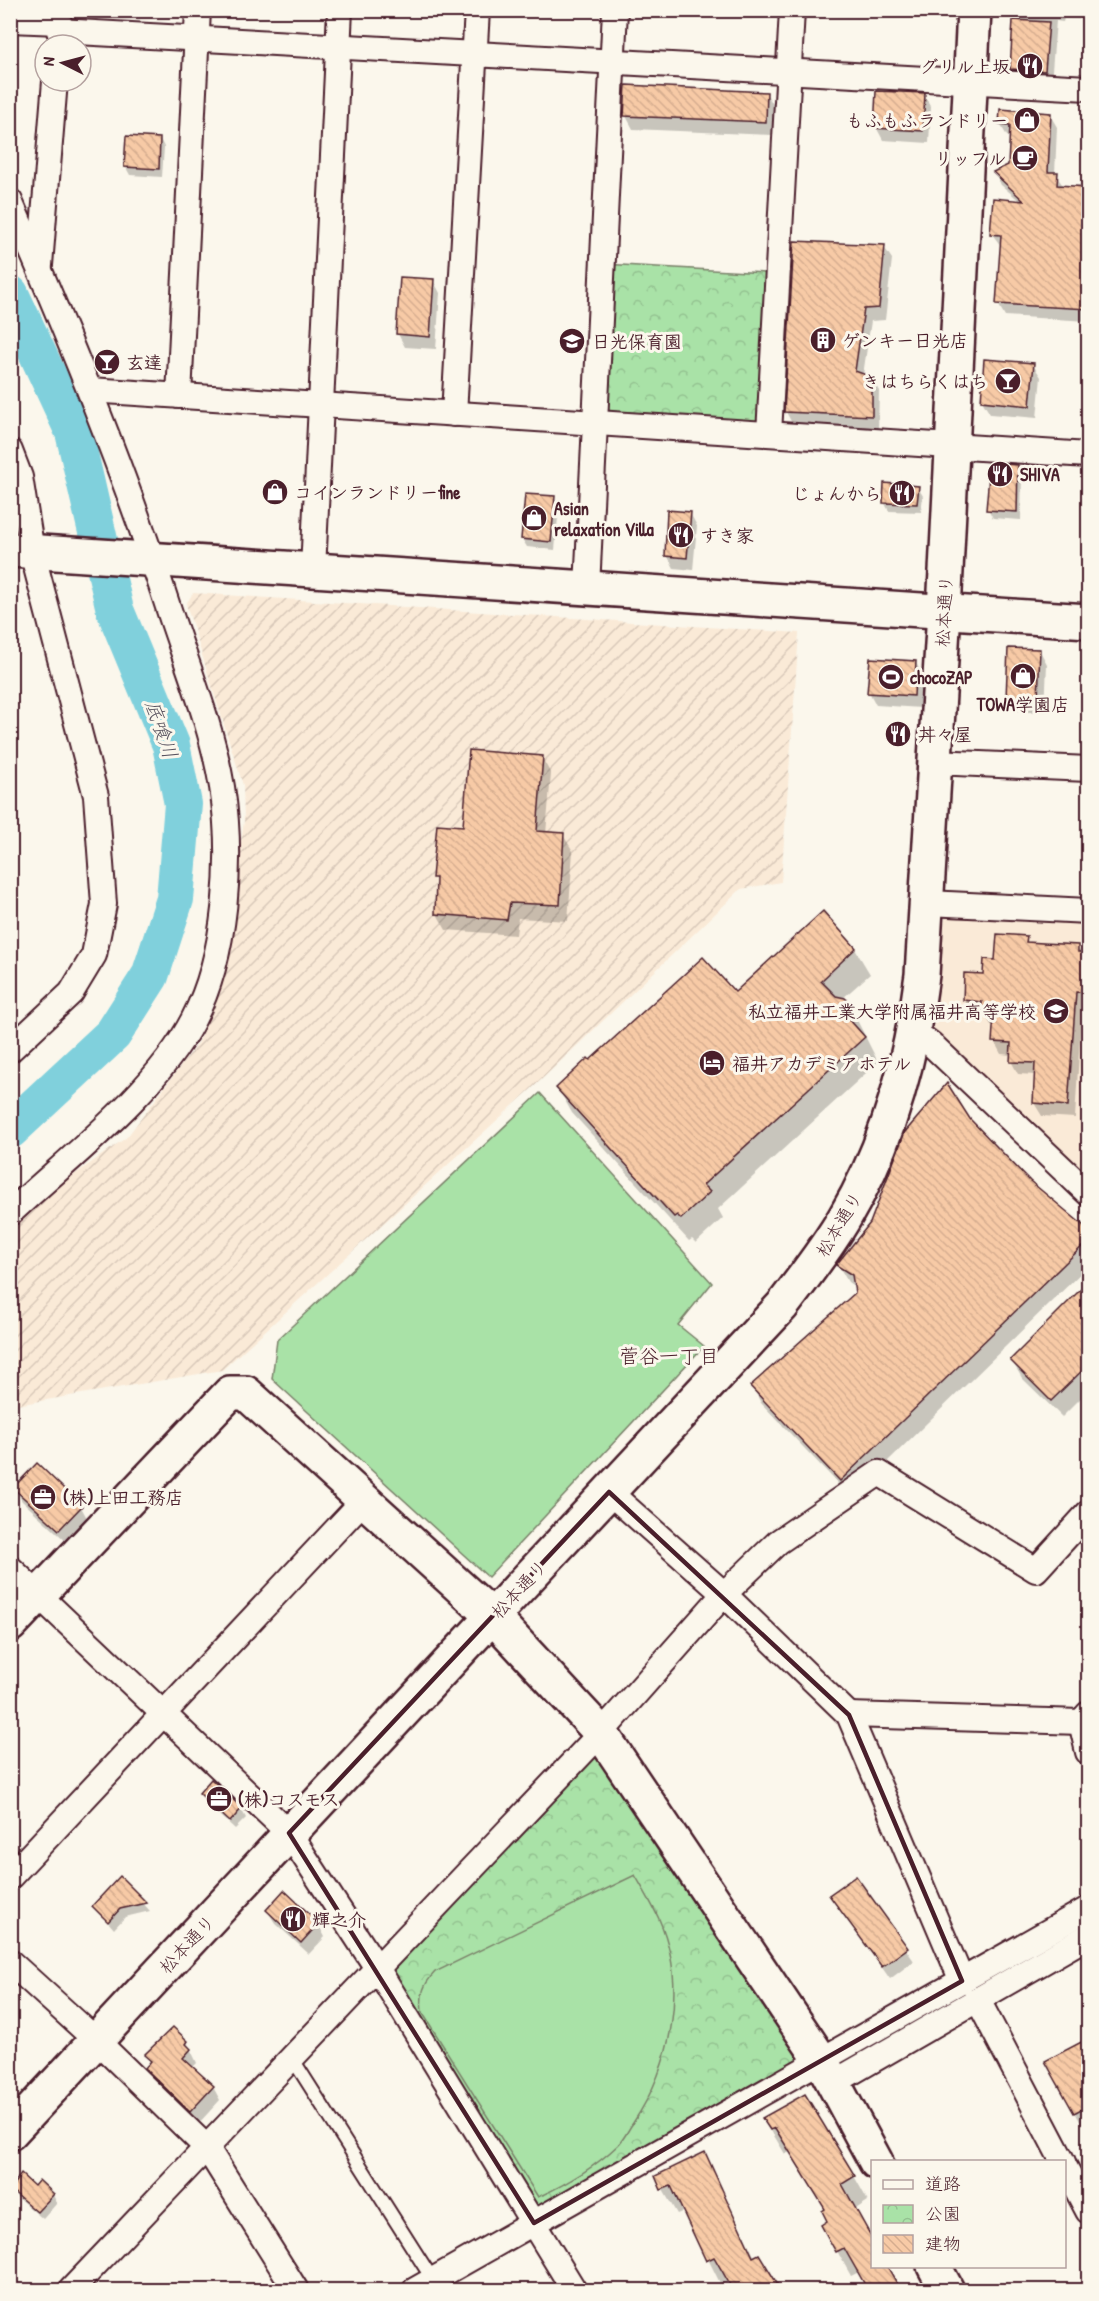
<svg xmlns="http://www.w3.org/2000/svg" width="1099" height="2301" font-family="'Patrick Hand','Klee One',sans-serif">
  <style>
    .built { fill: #faead7 }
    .industrial { fill: url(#industrial-furrows) }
    .park { fill: url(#park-crowns); stroke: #7a8069; stroke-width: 1.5 }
    .garden { fill: #a9e2a7; stroke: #7a8069; stroke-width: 1.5 }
    .shadow { fill: #0003 }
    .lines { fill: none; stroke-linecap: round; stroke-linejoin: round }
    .river { stroke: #80d0dc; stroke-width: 38 }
    .building { fill: url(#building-back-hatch); stroke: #4a1f2b; stroke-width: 1.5 }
    .lane-casing { stroke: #4a1f2b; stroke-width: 16 }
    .street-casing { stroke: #4a1f2b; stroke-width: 28 }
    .secondary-casing { stroke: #4a1f2b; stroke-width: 38 }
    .lane { stroke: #fbf7ec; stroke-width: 12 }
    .street { stroke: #fbf7ec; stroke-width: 24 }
    .secondary { stroke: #fbf7ec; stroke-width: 33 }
    .marked { fill: none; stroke: #4a1f2b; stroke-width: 4.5; stroke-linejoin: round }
    .labels { text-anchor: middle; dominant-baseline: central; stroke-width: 6; stroke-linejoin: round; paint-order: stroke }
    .poi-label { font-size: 18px; font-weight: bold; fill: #4a1f2b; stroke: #fbf7ec; text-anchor: start }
    .street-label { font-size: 18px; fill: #4a1f2b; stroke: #fbf7ec }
    .water-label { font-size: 20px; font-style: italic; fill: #5a5460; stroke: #fbf7ec }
    .neighbourhood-label { font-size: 20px; fill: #4a1f2b; stroke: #fbf7ec }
  </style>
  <defs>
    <pattern id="industrial-furrows" width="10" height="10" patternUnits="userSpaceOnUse" patternTransform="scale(1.5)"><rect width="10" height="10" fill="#faead7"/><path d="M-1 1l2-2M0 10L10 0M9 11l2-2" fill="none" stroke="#d8c8b9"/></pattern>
    <pattern id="park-crowns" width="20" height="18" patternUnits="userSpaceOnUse" patternTransform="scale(1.5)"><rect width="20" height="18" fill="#a9e2a7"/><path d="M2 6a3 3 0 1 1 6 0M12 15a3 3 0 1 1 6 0" fill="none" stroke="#93c190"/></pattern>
    <pattern id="building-back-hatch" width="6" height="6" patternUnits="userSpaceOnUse" patternTransform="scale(1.5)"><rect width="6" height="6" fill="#f7caa6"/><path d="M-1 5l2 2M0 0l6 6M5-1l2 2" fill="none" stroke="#d5ad8f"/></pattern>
  </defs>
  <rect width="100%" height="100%" fill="#fbf7ec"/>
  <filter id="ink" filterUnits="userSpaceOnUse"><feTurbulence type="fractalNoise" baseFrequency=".0167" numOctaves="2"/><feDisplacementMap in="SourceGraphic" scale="12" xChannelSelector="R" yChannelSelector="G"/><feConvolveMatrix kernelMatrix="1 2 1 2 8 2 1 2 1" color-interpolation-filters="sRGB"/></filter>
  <g filter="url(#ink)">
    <path class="built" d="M945,916L1088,923V1183L940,1040L933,1029Z"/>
    <path class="industrial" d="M193,593L799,633L781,882L741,889L540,1081L222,1370L11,1406V1230L60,1185L127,1137L199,1042L212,1003L230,920L244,821L243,785L186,604Z"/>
    <g class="park">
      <path d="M603,264L765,273L769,434L596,423Z"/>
      <path d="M601,1733L812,2065L543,2218L377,1968Z"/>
    </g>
    <g class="garden">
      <path d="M540,1093L712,1283L678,1325L704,1346L488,1577L272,1379L277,1340Z"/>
      <path d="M635,1875C643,1889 652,1904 659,1919C688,1985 672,2065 633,2123C628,2130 624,2139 618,2145C594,2168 567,2184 538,2197L422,2012C420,1994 423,1985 435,1972Z"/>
    </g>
    <g class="shadow">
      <path d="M1022,10H1081L1080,19L1064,18L1063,22L1056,21L1051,83L1018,81L1011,69Z"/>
      <path d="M766,93L774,106L772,135L633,129L626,116Z"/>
      <path d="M924,95L931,107L929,143L883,140L876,127Z"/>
      <path d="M1050,115L1057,127L1055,174L1064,187L1088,188V321L1005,316L998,304L1001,246L992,234L1021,202L1001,185L995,173L1010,166L1011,137L1007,136L1000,124Z"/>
      <path d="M160,139L164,147L162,177L130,175L125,166Z"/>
      <path d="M795,243L884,247L892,259L885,320L871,321L863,375L871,378L879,391L878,428L793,425L786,412Z"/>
      <path d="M433,280L440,293L436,349L405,347L398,334Z"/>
      <path d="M1033,365L1041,377L1037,418L990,414L982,401Z"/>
      <path d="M1017,466L1022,474L1021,520L993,518L988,509Z"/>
      <path d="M918,488L923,496L921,512L889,511L884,502Z"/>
      <path d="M554,498L559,506L555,550L527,547L522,539Z"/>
      <path d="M690,513L697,526L693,570L674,568L667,555Z"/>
      <path d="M1040,651L1047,664L1045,712L1015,711L1008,698Z"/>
      <path d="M916,663L923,676L921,708L876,705L869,692Z"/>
      <path d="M542,758L551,774L546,834L563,835L573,851L568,921L518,918L516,935L446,930L437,914V884L434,877Z"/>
      <path d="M822,913L855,949L870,974L842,999L850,1006L878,1062L718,1209L723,1218L696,1243L692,1239L689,1241L572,1113L558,1088L590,1062L735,994Z"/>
      <path d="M1026,937L1029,944L1077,947L1081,953L1088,954V1004H1082L1075,1118L1042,1116L1034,1103L1036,1075L1018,1074L1011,1061V1055L1001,1054L994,1041L995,1026L991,1025L984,1013H972L964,1000L997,961Z"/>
      <path d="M969,1120L1029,1182L1088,1232V1266L851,1497L761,1403L752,1386L857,1293L855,1287L848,1282L838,1265Z"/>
      <path d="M1088,1283V1391L1062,1417L1022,1378L1012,1361Z"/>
      <path d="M15,1488L81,1507L88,1520L67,1542L22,1501Z"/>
      <path d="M211,1781L241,1809L246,1818L235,1829L205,1801L200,1793Z"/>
      <path d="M120,1878L150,1911L125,1917L114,1929L94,1906Z"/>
      <path d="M856,1878L914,1961L890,1979L831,1895Z"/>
      <path d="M284,1892L318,1924L325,1937L309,1954L275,1923L267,1910Z"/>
      <path d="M1088,2039V2122L1082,2125L1047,2061Z"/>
      <path d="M187,2042L197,2063L192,2068L213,2087L220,2100L198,2124L154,2081L147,2068L151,2064L146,2055Z"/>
      <path d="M764,2119L854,2176L868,2201L854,2210L872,2266H886L899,2290H870L859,2272L851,2276L823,2226L829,2222L826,2210L791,2152L785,2154Z"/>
      <path d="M704,2154L755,2258L759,2256L779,2290H735L730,2281L721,2285L684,2211L677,2214L663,2190L657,2176Z"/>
      <path d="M11,2188H34L53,2195L57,2203L43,2219L16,2196Z"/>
    </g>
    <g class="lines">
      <path class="river" d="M10,294L74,432L115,610L171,745L183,804L175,899L150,976L113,1034L10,1130"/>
    </g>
    <g class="building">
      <path d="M1013,20L1049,22L1045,71L1010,69Z"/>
      <path d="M626,85L767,92L766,122L624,116Z"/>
      <path d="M876,91L925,93L923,131L874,128Z"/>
      <path d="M1000,109L1051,113L1048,172H1058L1057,185L1089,187V309L996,304L1001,235L990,234L993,198L1024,201L993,172L1008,165L1010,125L999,124Z"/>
      <path d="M126,136L160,138L159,169L124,167Z"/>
      <path d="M794,241L885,245L879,308L864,309L855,371L872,377V416L784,412Z"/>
      <path d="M400,277L434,279L430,337L396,334Z"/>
      <path d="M984,359L1034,363L1030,406L981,401Z"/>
      <path d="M990,463L1018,465L1017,512L986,510Z"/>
      <path d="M884,483L919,486L917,504L883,503Z"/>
      <path d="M525,494L555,496L551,542L521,539Z"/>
      <path d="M667,510L691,512L687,558L665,556Z"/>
      <path d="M1008,648L1040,649L1038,700L1006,698Z"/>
      <path d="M870,658L916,661L914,696L867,693Z"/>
      <path d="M469,750L543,756L537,831L564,833L560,905L510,903L507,920L435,914L436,878H432L437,824L463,826Z"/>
      <path d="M823,911L856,948L821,981L836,996L845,998L852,1005L849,1019L865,1037L703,1185L710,1192L681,1219L677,1215L674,1217L556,1088L588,1058L590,1060L703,957L735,992Z"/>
      <path d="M997,934L1027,936L1026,942L1078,945V952H1089V993L1076,992L1068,1106L1033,1103L1035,1063L1010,1062L1011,1043L992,1042L994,1014L982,1013V1002L963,1000L964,973L983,974L984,959L995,960Z"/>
      <path d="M947,1083L970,1119L1030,1181L1089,1230V1240L840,1481L750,1386L855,1293L852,1275L836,1265L870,1223L905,1132Z"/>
      <path d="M1089,1281V1364L1051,1401L1010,1360Z"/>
      <path d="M37,1463L82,1506L59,1530L13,1488Z"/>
      <path d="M211,1779L242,1808L230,1822L199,1793Z"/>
      <path d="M120,1876L147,1903L120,1909L108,1922L92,1906Z"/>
      <path d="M856,1876L908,1948L882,1967L829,1895Z"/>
      <path d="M284,1890L319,1923L301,1943L266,1910Z"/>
      <path d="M173,2027L188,2041L186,2044L191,2049L183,2058L214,2086L190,2112L145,2068L151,2061L144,2055Z"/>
      <path d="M1089,2038V2105L1074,2113L1045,2061Z"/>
      <path d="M805,2094L855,2176L842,2184L873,2240V2266H887L901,2290H868L844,2248L836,2252L821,2225L827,2221L822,2211L825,2209L775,2128L770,2130L762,2118Z"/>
      <path d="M705,2152L753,2257L759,2254L781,2290H733L714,2257L706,2261L671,2186L661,2190L655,2176Z"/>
      <path d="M21,2174L34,2186L39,2180L54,2194L37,2212L10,2189Z"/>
    </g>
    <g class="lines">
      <defs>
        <path id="lane" d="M292,2058L433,2280"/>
        <g id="street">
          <path d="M10,20L59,22"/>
          <path d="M59,31L1088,88"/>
          <path d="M10,201C69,337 125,473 170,613C189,671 212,727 222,787C233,857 227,956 193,1020C156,1092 70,1157 10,1213"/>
          <path d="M40,265L55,81"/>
          <path d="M90,390L1088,455"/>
          <path d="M179,396L198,10"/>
          <path d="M454,414L477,10"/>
          <path d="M769,434L792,10"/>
          <path d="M10,451L20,477L32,552L96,796L104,904L94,955L71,993L10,1050"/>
          <path d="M313,570L340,10"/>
          <path d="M587,588L615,10"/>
          <path d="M935,762L1088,769"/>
          <path d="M928,903L1088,911"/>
          <path d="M915,1032L931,1044L1088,1193"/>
          <path d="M609,1492L724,1594L849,1715L962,1981"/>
          <path d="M10,1568L289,1833L377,1968L574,2290"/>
          <path d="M849,1715L1081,1722L1088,1714"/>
          <path d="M1081,1722L1088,1752"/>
          <path d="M10,1877L364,1500"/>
          <path d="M10,1962L97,2041L207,2148L296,2290"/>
          <path d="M978,2000L1063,2162"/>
          <path d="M833,2083L1088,1936"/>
          <path d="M1064,2165L1088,2211"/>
          <path d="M71,2290L601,1733L724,1594L778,1542L879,1473L1036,1570L1088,1513"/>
          <path d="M415,2290L1088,1909"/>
        </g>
        <g id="secondary">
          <path d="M10,550L1088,621"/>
          <path d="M10,1625L230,1393H246L493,1617L601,1733L821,2060L876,2162"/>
          <path d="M10,2133L782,1306C804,1277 827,1248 845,1217C889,1143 911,1059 922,975L944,611L974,10"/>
          <path d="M934,2266L947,2290"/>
        </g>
      </defs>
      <use href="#lane" class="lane-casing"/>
      <use href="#street" class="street-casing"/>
      <use href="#secondary" class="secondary-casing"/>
      <use href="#lane" class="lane"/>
      <use href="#street" class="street"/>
      <use href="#secondary" class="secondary"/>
    </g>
  </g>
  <path class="marked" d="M609,1492L849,1715L962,1981L534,2223L289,1833Z"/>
  <defs>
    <symbol id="restaurant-disc" viewBox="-11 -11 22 22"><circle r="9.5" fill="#4a1f2b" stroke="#fbf7ec"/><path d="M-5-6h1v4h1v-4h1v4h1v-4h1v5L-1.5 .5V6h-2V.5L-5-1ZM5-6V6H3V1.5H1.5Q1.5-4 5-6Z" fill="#fff"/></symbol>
    <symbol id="shop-disc" viewBox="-11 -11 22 22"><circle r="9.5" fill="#4a1f2b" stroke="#fbf7ec"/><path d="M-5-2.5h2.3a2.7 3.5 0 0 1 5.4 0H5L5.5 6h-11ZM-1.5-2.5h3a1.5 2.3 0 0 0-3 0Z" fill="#fff"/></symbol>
    <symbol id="cafe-disc" viewBox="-11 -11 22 22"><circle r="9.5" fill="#4a1f2b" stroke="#fbf7ec"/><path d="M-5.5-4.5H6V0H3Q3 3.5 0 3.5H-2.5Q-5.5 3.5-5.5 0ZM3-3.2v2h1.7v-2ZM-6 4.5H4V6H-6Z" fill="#fff"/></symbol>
    <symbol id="building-disc" viewBox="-11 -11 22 22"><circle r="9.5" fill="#4a1f2b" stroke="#fbf7ec"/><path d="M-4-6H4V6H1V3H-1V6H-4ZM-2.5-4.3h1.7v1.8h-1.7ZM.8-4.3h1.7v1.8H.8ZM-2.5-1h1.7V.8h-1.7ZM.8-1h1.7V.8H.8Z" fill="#fff"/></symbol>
    <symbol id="school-disc" viewBox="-11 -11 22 22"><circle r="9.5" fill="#4a1f2b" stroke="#fbf7ec"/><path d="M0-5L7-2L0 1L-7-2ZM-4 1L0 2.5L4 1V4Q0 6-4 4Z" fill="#fff"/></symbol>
    <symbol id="bar-disc" viewBox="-11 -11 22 22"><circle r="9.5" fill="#4a1f2b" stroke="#fbf7ec"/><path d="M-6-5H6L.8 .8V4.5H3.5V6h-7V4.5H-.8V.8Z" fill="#fff"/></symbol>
    <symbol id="stadium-disc" viewBox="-11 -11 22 22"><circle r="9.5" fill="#4a1f2b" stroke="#fbf7ec"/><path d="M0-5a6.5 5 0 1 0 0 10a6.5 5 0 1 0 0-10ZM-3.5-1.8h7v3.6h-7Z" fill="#fff"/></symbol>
    <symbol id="hotel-disc" viewBox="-11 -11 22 22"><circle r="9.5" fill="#4a1f2b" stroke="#fbf7ec"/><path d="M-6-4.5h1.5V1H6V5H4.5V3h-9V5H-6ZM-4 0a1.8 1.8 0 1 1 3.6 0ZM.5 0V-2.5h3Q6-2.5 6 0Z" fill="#fff"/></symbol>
    <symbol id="office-disc" viewBox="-11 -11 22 22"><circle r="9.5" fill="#4a1f2b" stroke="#fbf7ec"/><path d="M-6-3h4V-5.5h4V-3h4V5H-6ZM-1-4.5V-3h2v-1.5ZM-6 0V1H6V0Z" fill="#fff"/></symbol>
  </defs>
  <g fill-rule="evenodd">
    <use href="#restaurant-disc" x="1015" y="51" width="30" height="30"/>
    <use href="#shop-disc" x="1012" y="105" width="30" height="30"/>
    <use href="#cafe-disc" x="1010" y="143" width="30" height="30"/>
    <use href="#building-disc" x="808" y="325" width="30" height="30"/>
    <use href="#school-disc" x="557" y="326" width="30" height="30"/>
    <use href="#bar-disc" x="92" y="347" width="30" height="30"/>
    <use href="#bar-disc" x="993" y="366" width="30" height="30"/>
    <use href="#restaurant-disc" x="985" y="459" width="30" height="30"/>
    <use href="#shop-disc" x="260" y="477" width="30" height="30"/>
    <use href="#restaurant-disc" x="887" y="478" width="30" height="30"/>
    <use href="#shop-disc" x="519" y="503" width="30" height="30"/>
    <use href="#restaurant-disc" x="666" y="520" width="30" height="30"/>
    <use href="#shop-disc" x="1008" y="661" width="30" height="30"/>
    <use href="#stadium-disc" x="876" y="662" width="30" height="30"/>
    <use href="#restaurant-disc" x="883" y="719" width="30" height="30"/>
    <use href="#school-disc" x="1041" y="996" width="30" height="30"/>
    <use href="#hotel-disc" x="697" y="1048" width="30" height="30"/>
    <use href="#office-disc" x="28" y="1482" width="30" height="30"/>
    <use href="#office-disc" x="204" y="1784" width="30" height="30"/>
    <use href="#restaurant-disc" x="278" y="1904" width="30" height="30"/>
  </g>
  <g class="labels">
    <g class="poi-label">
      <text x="1010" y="66" text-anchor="end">グリル上坂</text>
      <text x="1008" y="120" text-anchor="end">もふもふランドリー</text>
      <text x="1006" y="158" text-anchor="end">リッフル</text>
      <text x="842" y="340">ゲンキー日光店</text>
      <text x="592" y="341">日光保育園</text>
      <text x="126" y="362">玄達</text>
      <text x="988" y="381" text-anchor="end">きはちらくはち</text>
      <text x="1020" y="474">SHIVA</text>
      <text x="294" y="492">コインランドリーfine</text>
      <text x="882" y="493" text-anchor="end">じょんから</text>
      <text x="554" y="508">Asian<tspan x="554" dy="21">relaxation Villa</tspan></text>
      <text x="700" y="535">すき家</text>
      <text x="910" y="677">chocoZAP</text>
      <text x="1023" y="704" text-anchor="middle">TOWA学園店</text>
      <text x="918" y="734">丼々屋</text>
      <text x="1036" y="1011" text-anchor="end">私立福井工業大学附属福井高等学校</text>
      <text x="732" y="1063">福井アカデミアホテル</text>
      <text x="63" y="1497">(株)上田工務店</text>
      <text x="238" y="1799">(株)コスモス</text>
      <text x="312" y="1919">輝之介</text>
    </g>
    <g class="street-label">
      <text transform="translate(944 611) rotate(-87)">松本通り</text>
      <text transform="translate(839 1224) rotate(-59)">松本通り</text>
      <text transform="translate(519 1589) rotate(-47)">松本通り</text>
      <text transform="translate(187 1944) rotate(-47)">松本通り</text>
    </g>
    <g class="water-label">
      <text transform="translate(162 729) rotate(71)">底喰川</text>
    </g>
    <g class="neighbourhood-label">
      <text x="669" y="1355">菅谷一丁目</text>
    </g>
  </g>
  <rect width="1099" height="2301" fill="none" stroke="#fbf7ec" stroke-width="36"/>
  <rect x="18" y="18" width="1063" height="2265" fill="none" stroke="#4a1f2b" stroke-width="2" filter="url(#ink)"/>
  <rect x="871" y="2160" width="195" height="108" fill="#fbf7ec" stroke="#b4a19f" stroke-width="1.5"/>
  <rect x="883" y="2180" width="30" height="9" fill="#fbf7ec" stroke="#b4a19f" stroke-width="1.5"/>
  <text x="925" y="2190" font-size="18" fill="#4a1f2b">道路</text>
  <rect x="883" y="2205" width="30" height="18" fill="url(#park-crowns)" stroke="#b4a19f" stroke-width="1.5"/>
  <text x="925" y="2220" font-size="18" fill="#4a1f2b">公園</text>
  <rect x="883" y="2235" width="30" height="18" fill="url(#building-back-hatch)" stroke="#b4a19f" stroke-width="1.5"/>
  <text x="925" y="2250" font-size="18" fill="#4a1f2b">建物</text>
  <g transform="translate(63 63) rotate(276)"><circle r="28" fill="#fbf7ec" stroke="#b4a19f" stroke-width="1.5"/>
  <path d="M0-4.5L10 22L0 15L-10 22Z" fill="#4a1f2b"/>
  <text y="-9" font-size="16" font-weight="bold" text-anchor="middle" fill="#4a1f2b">N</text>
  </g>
</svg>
